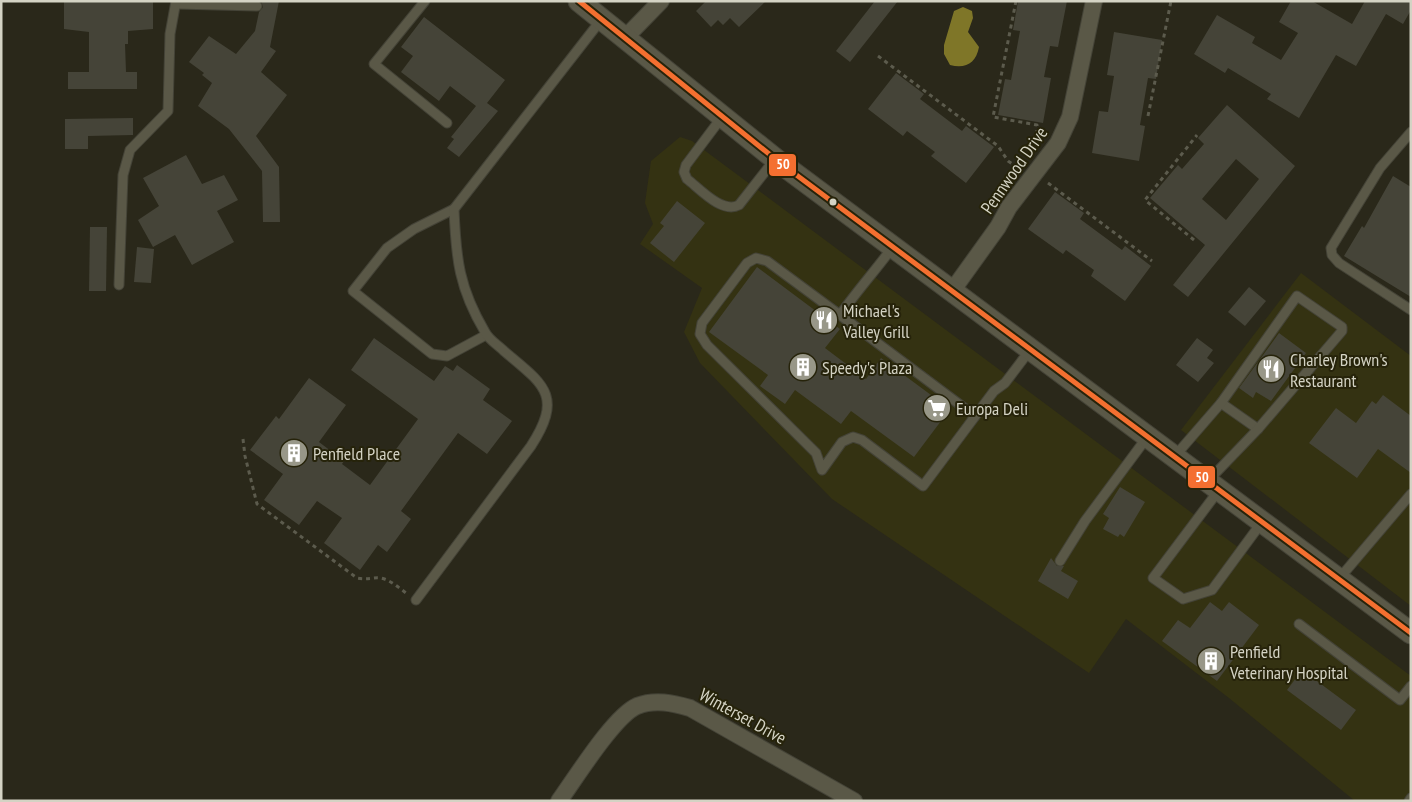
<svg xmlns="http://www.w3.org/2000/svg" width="1412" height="802" font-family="'PT Sans Narrow',sans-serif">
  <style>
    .built { fill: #343212 }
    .water { fill: #7f7628 }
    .building { fill: #454438; fill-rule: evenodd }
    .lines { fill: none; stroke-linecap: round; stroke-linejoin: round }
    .service-casing { stroke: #444337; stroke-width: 11 }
    .minor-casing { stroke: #444337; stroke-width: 18 }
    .tertiary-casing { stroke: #444337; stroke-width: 23 }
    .path { stroke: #5c5b4d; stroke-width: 3; stroke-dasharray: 4 4; stroke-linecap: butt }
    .service { stroke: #5a5847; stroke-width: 9 }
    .minor { stroke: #5a5847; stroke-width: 16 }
    .tertiary { stroke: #5a5847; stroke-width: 21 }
    .bus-1-casing { stroke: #26230a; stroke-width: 9 }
    .bus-1 { stroke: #f46f30; stroke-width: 5 }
    .bus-dot { fill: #d4d3c4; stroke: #26230a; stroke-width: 2 }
    .labels { text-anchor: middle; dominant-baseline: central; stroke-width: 4; stroke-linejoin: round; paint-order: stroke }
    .street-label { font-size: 18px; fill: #d4d3c4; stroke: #26230a }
    .poi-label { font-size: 18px; fill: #d4d3c4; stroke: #26230a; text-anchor: start }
    .line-badge { stroke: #26230a; stroke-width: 2 }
    .badge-label { font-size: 14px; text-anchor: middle; font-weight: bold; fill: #fff }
  </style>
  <rect width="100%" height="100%" fill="#2a281a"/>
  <g class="built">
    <path d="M680,137L692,141L1411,676V801H1355L1229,698L1126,619L1089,673L832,499L700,363L684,332L702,288L640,244L653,224L645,203L651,161Z"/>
    <path d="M1301,273L1411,356V606L1181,430Z"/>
  </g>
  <path class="water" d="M963,7L972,11L973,18L968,32L979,47C976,63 966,69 950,65L944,54V45L954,11Z"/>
  <g class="building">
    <path d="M64,1H153V29L128,31V44H125L126,72H137V89H68V72H89V32L64,29Z"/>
    <path d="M261,1H279L270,47L276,51L261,72L287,95L256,136L279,167L280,222H263L262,171L229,129L198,106L212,83L202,75L204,73L189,62L209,36L236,54L255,31L259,12L263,7Z"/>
    <path d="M706,1H766L739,27L730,18L723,25L718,20L711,27L696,11Z"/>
    <path d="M875,1H898L850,62L836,51Z"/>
    <path d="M1018,1H1067L1058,47L1050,46L1044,77L1051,78L1043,123L998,115L1005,79L1011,80L1020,31L1013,30Z"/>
    <path d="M1291,1H1312L1352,24L1365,1H1411V10L1403,24L1386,14L1356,66L1336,55L1299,118L1267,99L1271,94L1228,68L1225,73L1194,54L1217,15L1255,37L1252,43L1281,60L1298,33L1279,22Z"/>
    <path d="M424,17L505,80L487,103L498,111L459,157L447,148L454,139L451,137L476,106L450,86L439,101L401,72L413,56L401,47Z"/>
    <path d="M1114,32L1162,40L1156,79L1148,78L1140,125L1145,126L1139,161L1092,153L1099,111L1108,112L1114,76L1107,75Z"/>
    <path d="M896,73L924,94L920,99L962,131L966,126L994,147L966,183L931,156L935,152L907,131L903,136L868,109Z"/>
    <path d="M1227,105L1295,166L1188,297L1173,285L1205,245L1150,198L1178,165L1182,169L1204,144L1198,138ZM1236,159L1259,179L1226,220L1202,199Z"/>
    <path d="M133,118V135L88,136V149H65V119Z"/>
    <path d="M186,155L202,184L224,175L238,200L217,211L234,242L192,265L175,235L153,247L138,220L159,206L143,178Z"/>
    <path d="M1393,176L1411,187V297L1344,256L1362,226L1364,228Z"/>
    <path d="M1055,192L1084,213L1080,219L1122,250L1125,246L1151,266L1125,301L1091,276L1094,270L1066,250L1063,254L1028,229Z"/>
    <path d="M677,201L705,223L674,262L650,243L664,226L660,223Z"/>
    <path d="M90,227H107L106,291H89Z"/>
    <path d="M137,247L154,249L151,283L134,282Z"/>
    <path d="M757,267L840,329L825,348L866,379L881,358L950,409L914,457L851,411L841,424L795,390L785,404L760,386L768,375L709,332Z"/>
    <path d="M1249,287L1266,301L1245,326L1228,312Z"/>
    <path d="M1279,333L1306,353L1271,401L1256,392L1253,398L1239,388Z"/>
    <path d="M374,338L434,381L445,366L453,371L457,365L490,389L483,400L512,421L487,454L458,433L401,511L411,519L387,552L378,545L360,570L324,543L342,518L317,501L299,525L264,500L283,474L250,450L276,416L279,419L309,378L346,405L319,442L344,461L342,464L370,485L418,419L351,370Z"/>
    <path d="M1197,338L1213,350L1207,358L1214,363L1198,382L1176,365Z"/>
    <path d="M1383,395L1411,416V473L1378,449L1357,478L1309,443L1336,408L1356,423L1372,401L1376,404Z"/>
    <path d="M1120,487L1145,502L1124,537L1120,534L1118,537L1103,529L1109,518L1103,514Z"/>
    <path d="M1051,558L1057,566H1064L1061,571L1078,581L1068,599L1038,581Z"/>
    <path d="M1210,602L1222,611L1229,602L1259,625L1217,681L1162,641L1178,620L1190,628Z"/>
    <path d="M1302,670L1356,710L1341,730L1287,690Z"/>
  </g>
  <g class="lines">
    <defs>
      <g id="service">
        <path d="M425,1L374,64L447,123"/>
        <path d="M177,4L257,6"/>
        <path d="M722,117L686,165L684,172L687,179C700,189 722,214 739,205L775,159"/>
        <path d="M1411,132L1380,168L1331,248L1332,255L1339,263L1411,310"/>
        <path d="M454,209L414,229L387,248L353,291L432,354L447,356L486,335"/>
        <path d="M892,248C875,271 856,292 840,315L767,261L756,258L747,263L702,323L700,334L707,345L816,453L822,470L842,442L853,437L862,440L923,486L994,391L1005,383L1030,350"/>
        <path d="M119,285L123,175L130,150L168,111L170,34L176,1"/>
        <path d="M840,315L975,416"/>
        <path d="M1221,403L1258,429"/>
        <path d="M1175,456L1221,403L1297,296L1342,327V331L1258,429L1208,481"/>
        <path d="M1219,490L1153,578L1183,599L1212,590L1262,522"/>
        <path d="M1060,561L1085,521L1148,436"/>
        <path d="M1338,580L1411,494"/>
        <path d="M416,600L531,446C564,395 543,384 504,351C498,345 489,340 485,332C459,288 456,259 454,209L601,20"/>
        <path d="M1299,624L1400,700L1411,686"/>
        <path d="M1409,801L1411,798"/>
      </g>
      <g id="minor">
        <path d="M624,39L661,1"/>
        <path d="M952,291L998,227L1009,207L1058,143L1070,117L1094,1"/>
        <path d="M559,801C575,779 614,716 637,706C655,699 673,703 690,708L854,801"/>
      </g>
      <path id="tertiary" d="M579,1L779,162L1411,633"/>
    </defs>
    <use href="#service" class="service-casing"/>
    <use href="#minor" class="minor-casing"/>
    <use href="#tertiary" class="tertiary-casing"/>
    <g class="path">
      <path d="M1016,1L993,117L1037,125V131L1045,136"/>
      <path d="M878,56L998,146L1008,161L1020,169"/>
      <path d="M1148,116L1171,1"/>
      <path d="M1048,183L1152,261"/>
      <path d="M1194,240L1145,200L1197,135"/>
      <path d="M243,439L245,456L257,504L357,578C368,580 373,577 381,578C390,580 398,587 406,593"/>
    </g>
    <use href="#service" class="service"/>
    <use href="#minor" class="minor"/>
    <use href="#tertiary" class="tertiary"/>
    <defs>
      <path id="bus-1" d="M579,1L779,162L1411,633"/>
    </defs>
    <use href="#bus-1" class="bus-1-casing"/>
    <use href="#bus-1" class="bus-1"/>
  </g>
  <defs>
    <symbol id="restaurant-disc" viewBox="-11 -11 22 22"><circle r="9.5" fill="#989788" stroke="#26230a"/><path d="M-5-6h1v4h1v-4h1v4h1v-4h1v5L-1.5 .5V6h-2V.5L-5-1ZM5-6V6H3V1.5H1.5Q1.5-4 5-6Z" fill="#fff"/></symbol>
    <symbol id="building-disc" viewBox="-11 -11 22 22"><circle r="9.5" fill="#989788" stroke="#26230a"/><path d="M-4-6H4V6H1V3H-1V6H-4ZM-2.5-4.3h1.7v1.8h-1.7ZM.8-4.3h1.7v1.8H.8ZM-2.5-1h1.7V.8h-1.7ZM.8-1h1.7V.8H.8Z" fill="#fff"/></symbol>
    <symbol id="supermarket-disc" viewBox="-11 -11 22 22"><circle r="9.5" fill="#989788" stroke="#26230a"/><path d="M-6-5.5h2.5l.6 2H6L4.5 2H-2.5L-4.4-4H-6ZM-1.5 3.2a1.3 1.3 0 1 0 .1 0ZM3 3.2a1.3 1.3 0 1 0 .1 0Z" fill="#fff"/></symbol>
  </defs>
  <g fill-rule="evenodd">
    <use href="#restaurant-disc" x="808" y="304" width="32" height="32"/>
    <use href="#building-disc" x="787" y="351" width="32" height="32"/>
    <use href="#restaurant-disc" x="1255" y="353" width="32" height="32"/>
    <use href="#supermarket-disc" x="921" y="392" width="32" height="32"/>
    <use href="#building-disc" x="278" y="437" width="32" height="32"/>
    <use href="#building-disc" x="1195" y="645" width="32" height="32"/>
  </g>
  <circle class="bus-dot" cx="833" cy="202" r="4.5"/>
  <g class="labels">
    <g class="street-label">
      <text transform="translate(1014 170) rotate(-55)">Pennwood Drive</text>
      <text transform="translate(743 716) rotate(29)">Winterset Drive</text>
    </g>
    <g class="poi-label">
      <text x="843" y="310">Michael's<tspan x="843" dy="21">Valley Grill</tspan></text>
      <text x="1290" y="359">Charley Brown's<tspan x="1290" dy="21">Restaurant</tspan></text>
      <text x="822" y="367">Speedy's Plaza</text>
      <text x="956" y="408">Europa Deli</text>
      <text x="313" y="453">Penfield Place</text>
      <text x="1230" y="651">Penfield<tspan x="1230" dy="21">Veterinary Hospital</tspan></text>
    </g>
  </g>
  <g class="line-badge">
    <rect x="768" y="153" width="29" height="24" rx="5" fill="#f46f30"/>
    <rect x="1187" y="465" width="29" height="24" rx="5" fill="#f46f30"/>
  </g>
  <g class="badge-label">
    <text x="783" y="169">50</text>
    <text x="1202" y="482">50</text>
  </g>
  <rect width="1412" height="802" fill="none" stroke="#d4d3c4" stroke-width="5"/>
</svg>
